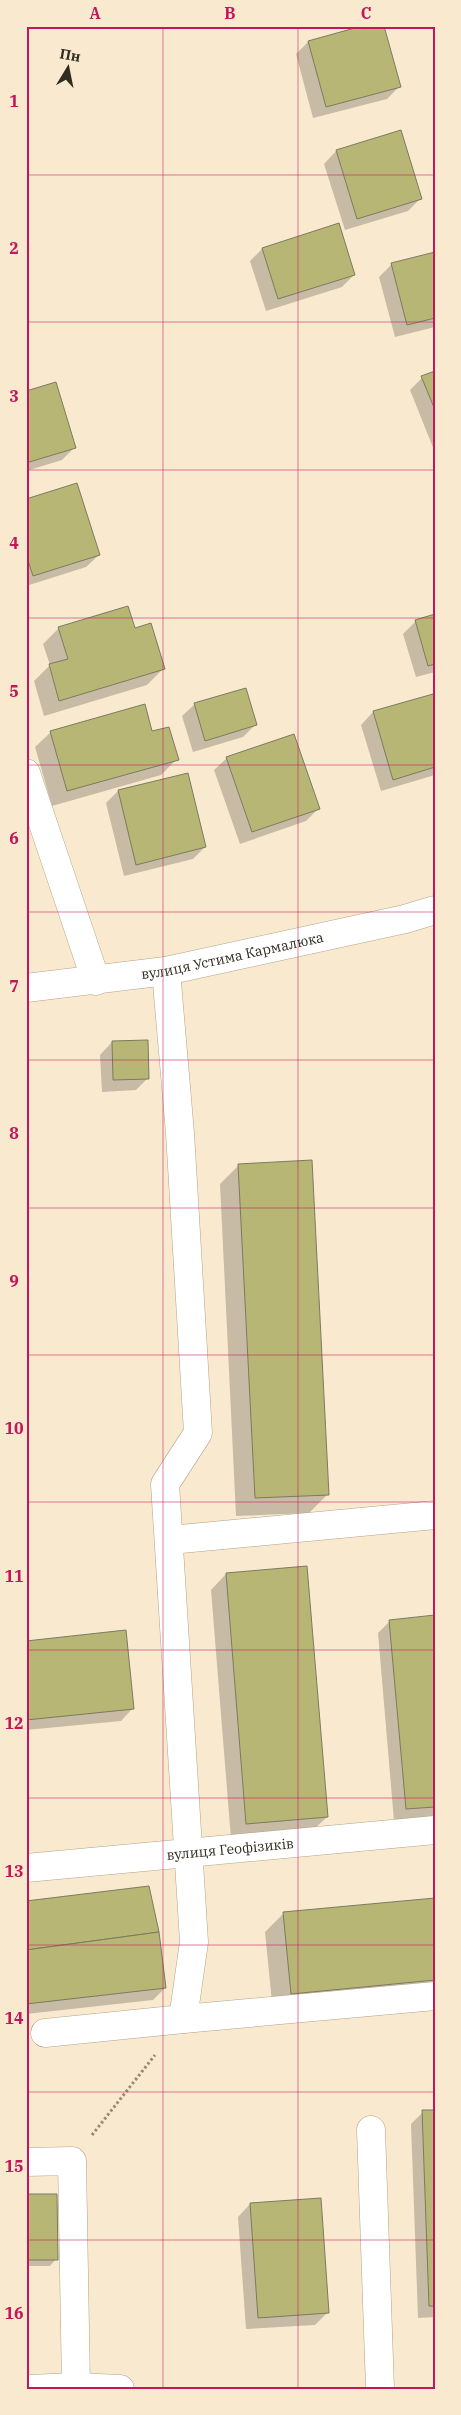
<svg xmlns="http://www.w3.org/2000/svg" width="461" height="2415" font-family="'IBM Plex Serif',serif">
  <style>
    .shadow { fill: #0003 }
    .building { fill: #b7b675; stroke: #7b7b60 }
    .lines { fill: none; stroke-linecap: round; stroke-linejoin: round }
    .minor-casing { stroke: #b1a38a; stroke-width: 29 }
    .path { stroke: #948a77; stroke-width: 3; stroke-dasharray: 2.5 2.5; stroke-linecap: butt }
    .minor { stroke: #fff; stroke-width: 28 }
    .grid { fill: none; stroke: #c2185b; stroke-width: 1; stroke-opacity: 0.55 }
    .labels { text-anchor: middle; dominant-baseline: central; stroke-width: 5; stroke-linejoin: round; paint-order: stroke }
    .street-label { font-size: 14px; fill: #312b21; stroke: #f9eacf }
    .neatline { fill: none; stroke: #c2185b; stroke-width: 2 }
    .grid-label { font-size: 16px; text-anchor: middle; font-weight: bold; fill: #c2185b }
  </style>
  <rect width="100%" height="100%" fill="#f9eacf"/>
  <g class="shadow">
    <path d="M308,42L400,86L387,99L313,118L296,54Z"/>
    <path d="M336,151L420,199L408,211L345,230L324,164Z"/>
    <path d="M262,249L354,275L342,287L266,311L250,261Z"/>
    <path d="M435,254V327L395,337L379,277L392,264Z"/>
    <path d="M435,372V450H434L410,390L422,378Z"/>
    <path d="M26,392L75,447L62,460L26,471Z"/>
    <path d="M26,500L99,555L86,567L26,586Z"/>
    <path d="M435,616V672L416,677L403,634L415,622Z"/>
    <path d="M59,628L134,629L163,669L147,685L44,716L34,681L50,665L43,644Z"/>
    <path d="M432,695L435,705V775L381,791L361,725L373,712Z"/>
    <path d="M195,704L255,725L243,737L193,752L182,716Z"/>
    <path d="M51,732L151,733L177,759L161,775L52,806L35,747Z"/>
    <path d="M227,758L318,809L306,821L240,844L214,770Z"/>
    <path d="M187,774L205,847L193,859L124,876L106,803L118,791Z"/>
    <path d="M112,1042L148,1078L136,1090L102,1092L100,1055Z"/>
    <path d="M239,1165L328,1494L309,1513L236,1516L220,1184Z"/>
    <path d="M226,1574L327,1817L311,1832L231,1839L211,1590Z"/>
    <path d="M435,1617V1817L394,1821L378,1633L390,1621Z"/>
    <path d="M26,1642L133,1708L121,1721L26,1730Z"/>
    <path d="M435,1899V1997L273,2012L265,1932L284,1913Z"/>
    <path d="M26,1902L165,1988L153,2000L26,2014Z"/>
    <path d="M435,2111V2317L418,2318L411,2124L423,2112Z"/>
    <path d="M26,2195L56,2259L50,2266H26Z"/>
    <path d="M320,2199L328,2312L315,2325L246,2329L238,2217L250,2204Z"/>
  </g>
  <g class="building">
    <path d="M362,26H384L401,87L326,107L308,41Z"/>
    <path d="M401,130L422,199L357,219L336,150Z"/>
    <path d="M339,223L355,275L278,299L262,248Z"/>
    <path d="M435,252V318L407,325L391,263Z"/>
    <path d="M435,371V410L421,376Z"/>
    <path d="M56,382L76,448L26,463V391Z"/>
    <path d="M77,483L100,555L33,576L26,554V499Z"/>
    <path d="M128,606L135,628L151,623L165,669L59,701L49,664L68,659L58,627Z"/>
    <path d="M435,614V664L428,666L415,620Z"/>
    <path d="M246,688L257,725L205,741L194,703Z"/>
    <path d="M433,694L435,701V767L393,780L373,711Z"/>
    <path d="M145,704L152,731L169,727L179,760L67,791L50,731Z"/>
    <path d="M294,734L320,809L252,832L226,757Z"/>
    <path d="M188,773L206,847L136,865L118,790Z"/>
    <path d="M148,1040L149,1079L113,1080L112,1041Z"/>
    <path d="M312,1160L329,1495L255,1498L238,1164Z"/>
    <path d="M307,1566L328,1817L246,1824L226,1573Z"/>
    <path d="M435,1615V1807L406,1809L389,1620Z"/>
    <path d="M126,1630L134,1709L26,1720V1641Z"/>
    <path d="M149,1886L159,1932L26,1950V1901Z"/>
    <path d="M435,1898V1980L291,1994L283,1912Z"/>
    <path d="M159,1932L166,1988L26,2004V1950Z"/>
    <path d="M422,2110H435V2306H429Z"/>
    <path d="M26,2194H57L58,2260H26Z"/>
    <path d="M321,2198L329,2313L258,2318L250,2203Z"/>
  </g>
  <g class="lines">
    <defs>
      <g id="minor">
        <path d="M26,773L96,981"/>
        <path id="s1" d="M26,988L166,971L405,919L435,910"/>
        <path d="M170,1540L435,1515"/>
        <path id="s2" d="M26,1868L435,1830"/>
        <path d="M183,2019L435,1996"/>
        <path d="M45,2033L183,2019L194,1942L165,1484L198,1433L180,1133L166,971"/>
        <path d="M371,2130L380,2389"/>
        <path d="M26,2162L72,2161L76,2387"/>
        <path d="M29,2389L76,2387L120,2389"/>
      </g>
    </defs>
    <use href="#minor" class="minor-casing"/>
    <path class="path" d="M92,2135L155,2055"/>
    <use href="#minor" class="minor"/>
  </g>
  <path class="grid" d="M163,26V2389M298,26V2389M26,175H435M26,322H435M26,470H435M26,618H435M26,765H435M26,912H435M26,1060H435M26,1208H435M26,1355H435M26,1502H435M26,1650H435M26,1798H435M26,1945H435M26,2092H435M26,2240H435"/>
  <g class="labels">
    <g class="street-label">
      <text stroke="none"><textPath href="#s1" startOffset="209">вулиця Устима Кармалюка</textPath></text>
      <text stroke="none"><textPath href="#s2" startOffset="205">вулиця Геофізиків</textPath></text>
    </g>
  </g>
  <rect width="461" height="2415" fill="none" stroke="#f9eacf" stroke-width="55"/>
  <g transform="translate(68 68) rotate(10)" stroke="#f9eacf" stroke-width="4" paint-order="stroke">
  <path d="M0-4L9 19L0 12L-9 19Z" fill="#312b21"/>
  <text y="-8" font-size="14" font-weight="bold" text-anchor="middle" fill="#312b21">Пн</text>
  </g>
  <rect x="28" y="28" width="406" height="2360" class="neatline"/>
  <g class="grid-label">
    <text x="95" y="19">A</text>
    <text x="230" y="19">B</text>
    <text x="366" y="19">C</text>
    <text x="14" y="107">1</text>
    <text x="14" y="254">2</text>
    <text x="14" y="402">3</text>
    <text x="14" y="549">4</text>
    <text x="14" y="697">5</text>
    <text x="14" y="844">6</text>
    <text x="14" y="992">7</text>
    <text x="14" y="1139">8</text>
    <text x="14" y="1287">9</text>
    <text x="14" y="1434">10</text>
    <text x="14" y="1582">11</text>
    <text x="14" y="1729">12</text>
    <text x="14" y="1877">13</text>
    <text x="14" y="2024">14</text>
    <text x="14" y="2172">15</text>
    <text x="14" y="2319">16</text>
  </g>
</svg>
